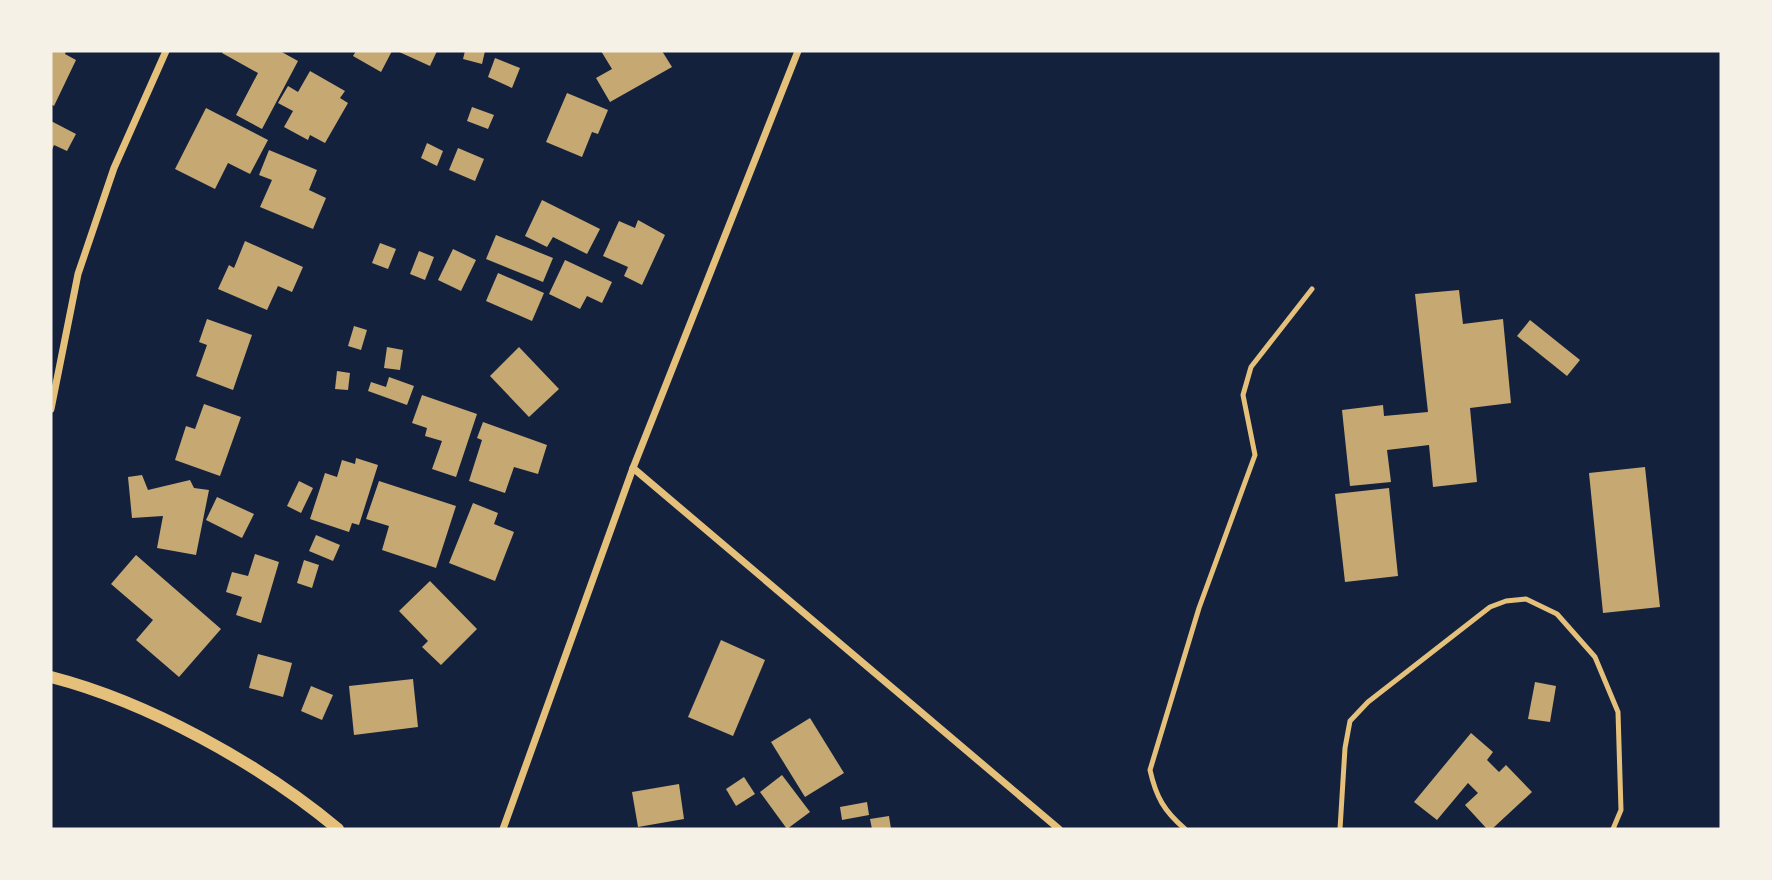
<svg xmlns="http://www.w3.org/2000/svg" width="1772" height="880" font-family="Lato,sans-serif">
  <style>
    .building { fill: #c6a872 }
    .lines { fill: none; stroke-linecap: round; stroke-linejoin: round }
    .service { stroke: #e5c07b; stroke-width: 5 }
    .minor { stroke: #e5c07b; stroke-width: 7 }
    .tertiary { stroke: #e5c07b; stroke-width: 12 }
  </style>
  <rect width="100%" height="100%" fill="#14213d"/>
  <g class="building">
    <path d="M51,51H66L65,54L76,60L54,106L51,104Z"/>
    <path d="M223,51H280L298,61L262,129L236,115L258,73L222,53Z"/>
    <path d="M356,51H392L381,72L353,56Z"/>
    <path d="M397,51H437L430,66Z"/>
    <path d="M465,51H485L482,64L463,59Z"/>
    <path d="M601,51H662L672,67L610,102L596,78L612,69Z"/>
    <path d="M495,58L520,68L512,88L488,77Z"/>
    <path d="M310,71L345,91L340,98L348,103L325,143L310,135L308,140L284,127L293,111L278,103L288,86L298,92Z"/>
    <path d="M567,93L608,110L598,134L592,132L582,157L546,142Z"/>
    <path d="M472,107L494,115L488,129L467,121Z"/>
    <path d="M206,108L268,140L250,174L228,163L215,189L175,169Z"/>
    <path d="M51,121L76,134L67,151L54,145L51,152Z"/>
    <path d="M427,143L443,151L437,166L421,158Z"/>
    <path d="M458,148L484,159L475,181L449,170Z"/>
    <path d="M269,150L317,170L309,190L326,198L313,229L260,207L272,180L259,175Z"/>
    <path d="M542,200L600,229L587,254L553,237L547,247L525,236Z"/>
    <path d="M638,220L665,235L642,285L624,276L628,267L603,256L619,221L635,228Z"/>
    <path d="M496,235L553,258L543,282L486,259Z"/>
    <path d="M245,241L303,267L292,292L278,286L267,310L218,289L229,265L234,268Z"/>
    <path d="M380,243L396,249L388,269L372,263Z"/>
    <path d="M453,249L476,260L461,291L438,280Z"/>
    <path d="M419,251L434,257L425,280L410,274Z"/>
    <path d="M565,260L612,282L602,303L587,296L580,309L549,294Z"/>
    <path d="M498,273L544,293L532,321L486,301Z"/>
    <path d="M1459,290L1463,324L1503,319L1511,403L1470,408L1477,482L1433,487L1429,445L1387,450L1391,482L1350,486L1342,410L1383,405L1384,416L1428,412L1415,294Z"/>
    <path d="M207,319L252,335L233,390L196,376L207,345L199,342Z"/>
    <path d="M1530,320L1580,360L1567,376L1517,336Z"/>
    <path d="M354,326L367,330L361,350L348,346Z"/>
    <path d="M387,347L403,350L400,370L384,368Z"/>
    <path d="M519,347L559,389L529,417L490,376Z"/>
    <path d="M337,371L350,373L348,390L335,389Z"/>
    <path d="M389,377L414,386L407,405L368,391L371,382L386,387Z"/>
    <path d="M422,395L477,414L456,477L432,469L442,441L425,436L427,428L412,423Z"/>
    <path d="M204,404L241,417L220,476L175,460L186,426L195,429Z"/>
    <path d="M483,422L547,445L538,474L514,467L505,493L469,481L482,440L477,438Z"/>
    <path d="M356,458L378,465L359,525L352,523L349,532L310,519L325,473L337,477L342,460L355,464Z"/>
    <path d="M1645,467L1660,607L1603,613L1589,473Z"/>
    <path d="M142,475L148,490L190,480L194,488L209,490L196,555L157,548L163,516L132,518L128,477Z"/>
    <path d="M299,481L313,488L301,513L287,506Z"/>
    <path d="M379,481L456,506L436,568L382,550L389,526L366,519Z"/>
    <path d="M1389,488L1398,576L1345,582L1335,494Z"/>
    <path d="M217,497L254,514L242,538L206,520Z"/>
    <path d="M473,503L498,513L494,524L514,532L495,581L449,563Z"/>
    <path d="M316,535L340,545L333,561L309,551Z"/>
    <path d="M255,554L279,562L261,623L236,615L242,597L226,592L232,572L248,576Z"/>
    <path d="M136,555L221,629L179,677L136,640L153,620L111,584Z"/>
    <path d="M304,560L319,565L312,588L297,583Z"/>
    <path d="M430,581L477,629L441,665L422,647L428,641L399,611Z"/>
    <path d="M721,640L765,660L733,736L688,717Z"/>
    <path d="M258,654L292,663L283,697L249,688Z"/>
    <path d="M413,679L418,727L354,735L349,686Z"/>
    <path d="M1535,682L1556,686L1550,722L1528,719Z"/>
    <path d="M311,686L333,695L322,720L301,711Z"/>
    <path d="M810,718L844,773L805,797L771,742Z"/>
    <path d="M1471,733L1493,752L1487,760L1499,772L1506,765L1532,792L1492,829H1487L1465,805L1478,793L1468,783L1437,820L1414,802Z"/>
    <path d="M782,775L810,812L787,829L760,792Z"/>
    <path d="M744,777L755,794L736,806L726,789Z"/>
    <path d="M679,784L684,819L638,827L632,792Z"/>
    <path d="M867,802L869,815L842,820L840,807Z"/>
    <path d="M889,816L891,829H872L870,819Z"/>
  </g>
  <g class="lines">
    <g class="service">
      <path d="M1185,829C1164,811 1156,797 1150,770L1199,608L1255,455L1243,395L1251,367L1312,289"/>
      <path d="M1340,829L1345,748L1350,721L1368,702L1490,607L1506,601L1526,599L1557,614L1595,657L1618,712L1621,810L1613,829"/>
    </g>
    <g class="minor">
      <path d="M51,409L78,274L114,168L166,51"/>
      <path d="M633,468L1059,829"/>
      <path d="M503,829L633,468L798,51"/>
    </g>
    <path class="tertiary" d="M51,677C148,702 260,764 338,829"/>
  </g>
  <rect width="1772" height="880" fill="none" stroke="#f6f1e7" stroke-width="105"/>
</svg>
